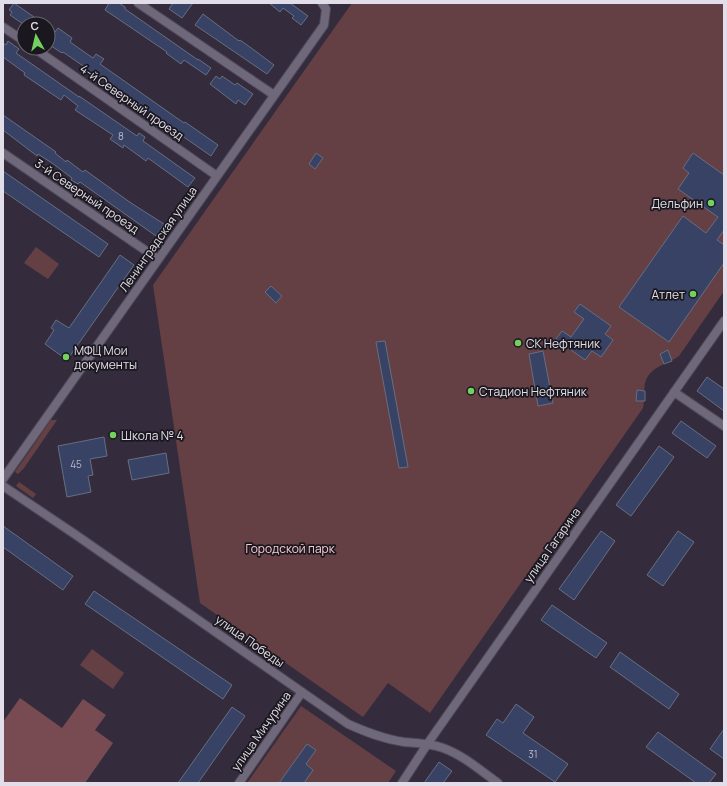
<svg xmlns="http://www.w3.org/2000/svg" width="727" height="786" font-family="Manrope,sans-serif">
  <style>
    .green { fill: #644045 }
    .forest { fill: #774b51 }
    .building { fill: #384265; stroke: #676e81 }
    .lines { fill: none; stroke-linecap: round; stroke-linejoin: round }
    .minor-casing { stroke: #4f4957; stroke-width: 10 }
    .minor { stroke: #6f687b; stroke-width: 8 }
    .poi-dot { fill: #73d25d; stroke: #1a171e; stroke-width: 1.5 }
    .labels { text-anchor: middle; dominant-baseline: central; stroke-width: 3.5; stroke-linejoin: round; paint-order: stroke }
    .number-label { font-size: 10px; fill: #b8b7c8 }
    .street-label { font-size: 12px; fill: #e2dee9; stroke: #1a171e }
    .poi-label { font-size: 12px; fill: #e2dee9; stroke: #1a171e; text-anchor: start }
    .park-label { font-size: 12px; fill: #fbcbd1; stroke: #1a171e }
  </style>
  <rect width="100%" height="100%" fill="#342c3d"/>
  <g class="green">
    <path d="M352,3H724V291L679,356C668,364 652,366 646,380C643,386 645,400 643,408L430,713L388,683L363,717L200,603L153,285Z"/>
    <path d="M36,247L59,264L48,279L24,263Z"/>
    <path d="M51,420H57L24,468L18,474L15,472Z"/>
    <path d="M19,482L36,494L33,498L16,486Z"/>
    <path d="M92,649L124,673L113,689L80,665Z"/>
    <path d="M301,706L396,771L388,783H247Z"/>
  </g>
  <path class="forest" d="M20,698L62,728L83,699L106,715L95,730L113,743L85,783H3V722Z"/>
  <g class="building">
    <path d="M14,3L44,24H23L10,15L12,12L9,10Z"/>
    <path d="M109,3H119L125,7V9L198,60V59L211,68L206,75L184,60L181,64L166,53L167,52L105,10Z"/>
    <path d="M173,3H193L182,18L169,9Z"/>
    <path d="M269,3H290L308,16L301,25L292,18L294,16L283,8L280,12Z"/>
    <path d="M203,14L239,41L240,40L254,50L274,65L267,74L195,25Z"/>
    <path d="M58,28L72,38L70,42L93,58L96,54L104,59L100,64L184,123L185,122L218,145L211,156L181,135L180,136L157,120L159,119L114,89L115,87L96,74L94,77L84,70L86,68L63,52L62,53L48,44V39L54,31L55,32Z"/>
    <path d="M8,41L19,49L16,53L79,97V96L137,136L139,133L145,137L143,141L195,178L188,187L148,158L146,161L124,145L123,148L110,139L113,135L75,110L78,106L64,95L61,100L24,75L25,73L3,57V43L6,45Z"/>
    <path d="M216,76L220,79L222,76L235,85L237,83L253,94L245,105L238,100L236,104L210,84Z"/>
    <path d="M3,115L56,152L55,153L66,162L67,160L83,172L85,170L131,203L164,224L156,236L80,182L78,184L71,180L72,178L52,163L38,154L37,156L3,130Z"/>
    <path d="M316,153L323,158L315,169L309,164Z"/>
    <path d="M693,153L724,175V230L717,240L724,245V263L669,342L619,307L683,216L706,233L718,217L678,189L689,173L683,168Z"/>
    <path d="M3,171L108,244L99,257L3,191Z"/>
    <path d="M120,255L134,265L67,360L45,344L54,330L51,328L56,320L69,328Z"/>
    <path d="M271,286L282,296L276,303L265,292Z"/>
    <path d="M580,304L611,326L605,334L613,340L601,357L592,351L585,360L556,339L562,331L571,337L584,319L574,312Z"/>
    <path d="M385,341L408,467L399,468L376,342Z"/>
    <path d="M668,350L672,361L664,364L660,354Z"/>
    <path d="M543,351L553,403L538,406L529,354Z"/>
    <path d="M707,377L724,389V411L697,391Z"/>
    <path d="M637,390L645,391V401H636Z"/>
    <path d="M681,421L716,446L707,458L672,433Z"/>
    <path d="M104,437L107,456L90,459L93,475L88,476L91,492L67,497L58,446Z"/>
    <path d="M659,446L674,457L631,516L616,505Z"/>
    <path d="M166,453L169,473L132,480L128,460Z"/>
    <path d="M3,526L73,576L63,590L3,547Z"/>
    <path d="M601,531L615,541L574,600L559,589Z"/>
    <path d="M678,531L694,542L663,586L647,575Z"/>
    <path d="M94,591L232,685L223,699L85,604Z"/>
    <path d="M552,605L607,643L596,658L541,620Z"/>
    <path d="M620,652L679,694L669,709L610,667Z"/>
    <path d="M516,704L534,717L523,733L568,764L555,782L486,735L497,719L503,723Z"/>
    <path d="M232,707L245,716L198,783H178Z"/>
    <path d="M724,729V759L710,749Z"/>
    <path d="M658,732L716,774L709,783H696L646,747Z"/>
    <path d="M307,744L316,750L306,764L313,770L304,783H279Z"/>
    <path d="M439,762L452,771L443,783H424Z"/>
  </g>
  <g class="lines">
    <defs>
      <g id="minor">
        <path d="M138,3L274,95"/>
        <path d="M3,27L24,41"/>
        <path d="M34,48L217,176"/>
        <path d="M3,153L158,259"/>
        <path d="M674,392L724,426"/>
        <path d="M3,479L324,25L326,9L322,3"/>
        <path d="M3,486L76,535L348,724C366,732 383,739 404,742C418,743 430,743 443,748C463,755 481,771 498,783"/>
        <path d="M239,783L302,692"/>
        <path d="M402,783L428,743L724,321"/>
      </g>
    </defs>
    <use href="#minor" class="minor-casing"/>
    <use href="#minor" class="minor"/>
  </g>
  <g class="poi-dot">
    <circle cx="711" cy="203" r="4"/>
    <circle cx="693" cy="294" r="4"/>
    <circle cx="518" cy="343" r="4"/>
    <circle cx="66" cy="357" r="4"/>
    <circle cx="471" cy="391" r="4"/>
    <circle cx="113" cy="435" r="4"/>
  </g>
  <g class="labels">
    <g class="number-label">
      <text x="121" y="136">8</text>
      <text x="76" y="464">45</text>
      <text x="533" y="754">31</text>
    </g>
    <g class="street-label">
      <text transform="translate(132 102) rotate(35)">4-й Северный проезд</text>
      <text transform="translate(87 196) rotate(34)">3-й Северный проезд</text>
      <text transform="translate(158 239) rotate(-55)">Ленинградская улица</text>
      <text transform="translate(552 545) rotate(-55)">улица Гагарина</text>
      <text transform="translate(250 641) rotate(35)">улица Победы</text>
      <text transform="translate(261 731) rotate(-55)">улица Мичурина</text>
    </g>
    <g class="poi-label">
      <text x="703" y="203" text-anchor="end">Дельфин</text>
      <text x="685" y="294" text-anchor="end">Атлет</text>
      <text x="526" y="343">СК Нефтяник</text>
      <text x="74" y="350">МФЦ Мои<tspan x="74" dy="14">документы</tspan></text>
      <text x="479" y="391">Стадион Нефтяник</text>
      <text x="121" y="435">Школа № 4</text>
    </g>
    <g class="park-label">
      <text x="290" y="548">Городской парк</text>
    </g>
  </g>
  <rect width="727" height="786" fill="none" stroke="#e2dee9" stroke-width="8"/>
  <g transform="translate(36 36) rotate(352)"><circle r="19" fill="#1a171e" stroke="#6a676f"/>
  <path d="M0-3L7 15L0 10L-7 15Z" fill="#73d25d"/>
  <text y="-6" font-size="11" font-weight="bold" text-anchor="middle" fill="#e2dee9">С</text>
  </g>
</svg>
